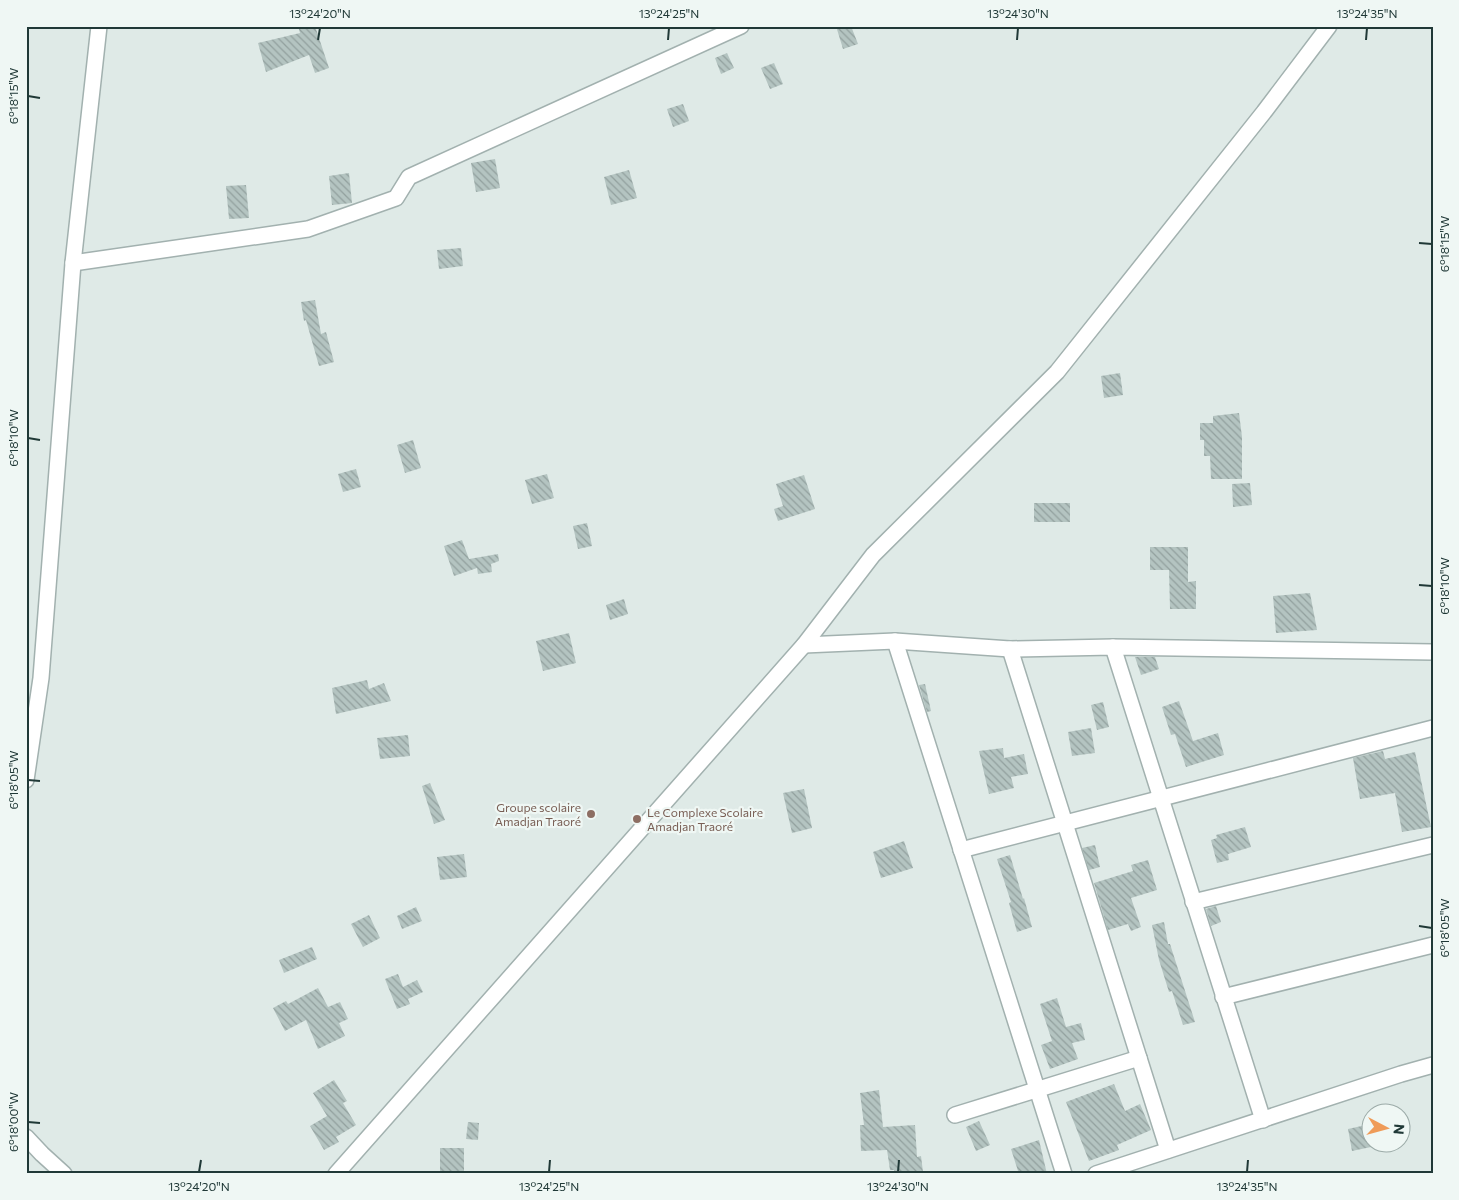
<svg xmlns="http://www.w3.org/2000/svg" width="1459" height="1200" font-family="Commissioner,sans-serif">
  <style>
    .building { fill: url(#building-back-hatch) }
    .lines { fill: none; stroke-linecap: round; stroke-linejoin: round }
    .minor-casing { stroke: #a2b1af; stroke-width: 18 }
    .minor { stroke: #fff; stroke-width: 15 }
    .ticks { fill: none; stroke: #203937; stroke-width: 2 }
    .education-dot { fill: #8d6e63; stroke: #eff7f4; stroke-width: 2 }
    .labels { text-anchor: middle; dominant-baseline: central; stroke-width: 4.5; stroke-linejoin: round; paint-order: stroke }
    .education-label { font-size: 12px; fill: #785e54; stroke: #eff7f4; text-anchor: end }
    .neatline { fill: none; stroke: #203937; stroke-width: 2 }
    .ticks-label { font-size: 12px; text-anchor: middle; fill: #203937 }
  </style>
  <defs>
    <pattern id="building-back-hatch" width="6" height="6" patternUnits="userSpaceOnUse" patternTransform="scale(1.25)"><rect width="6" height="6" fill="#b4c4c1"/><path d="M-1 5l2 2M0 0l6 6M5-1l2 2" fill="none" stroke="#92a09e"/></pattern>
  </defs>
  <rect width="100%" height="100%" fill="#dfeae7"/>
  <g class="building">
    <path d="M298,26H315L329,68L315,73L309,55L266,72L258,43L300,33Z"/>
    <path d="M836,26H851L858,44L843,49Z"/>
    <path d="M727,53L734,68L721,74L715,58Z"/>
    <path d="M774,63L783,84L770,89L761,68Z"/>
    <path d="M683,104L689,121L673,127L667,109Z"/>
    <path d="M495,159L500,188L476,192L471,163Z"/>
    <path d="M629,170L637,198L611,205L604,177Z"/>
    <path d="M349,173L352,203L332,205L329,176Z"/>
    <path d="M246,185L249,218L229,219L226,186Z"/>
    <path d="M461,248L463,266L439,269L437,250Z"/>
    <path d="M315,300L321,334L326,332L334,362L319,366L306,320L304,321L301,302Z"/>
    <path d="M1120,373L1123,395L1104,398L1101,376Z"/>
    <path d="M1239,413L1242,437V479H1211L1210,456H1204V440H1200V423H1213V416Z"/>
    <path d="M413,440L421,468L405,473L397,445Z"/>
    <path d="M356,469L361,487L343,492L338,474Z"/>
    <path d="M547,474L554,498L532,504L525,480Z"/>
    <path d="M804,475L815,509L778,521L774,509L783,506L776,484Z"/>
    <path d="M1250,483L1252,505L1233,507L1232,484Z"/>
    <rect x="1034" y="503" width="36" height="19"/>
    <path d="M587,523L592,546L578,549L573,526Z"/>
    <path d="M462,540L469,559L498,554L499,561L491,564L492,572L478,574L477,568L454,576L444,546Z"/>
    <path d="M1150,547H1188V582L1196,581V609H1170L1169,570H1150Z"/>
    <path d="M1310,593L1317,630L1276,633L1273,596Z"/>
    <path d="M624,599L628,614L610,620L606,605Z"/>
    <path d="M569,633L576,663L543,671L536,641Z"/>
    <path d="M1135,657H1155L1159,669L1141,675Z"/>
    <path d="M367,680L369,689L384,683L391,701L336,714L332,688Z"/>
    <path d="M925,684L931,711L927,712L919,685Z"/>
    <path d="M1179,701L1193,741L1218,733L1224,755L1186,767L1175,734L1171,735L1162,707Z"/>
    <path d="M1103,702L1109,727L1097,730L1091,705Z"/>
    <path d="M1091,728L1095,753L1072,756L1068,732Z"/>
    <path d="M408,735L410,756L380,759L377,738Z"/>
    <path d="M1003,748L1004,758L1024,754L1028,774L1011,777L1014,788L989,794L979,751Z"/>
    <path d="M1383,751L1385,759L1415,752L1431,827L1402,832L1395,793L1360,799L1353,758Z"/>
    <path d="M430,783L445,820L434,824L422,786Z"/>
    <path d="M804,789L812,828L792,833L783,793Z"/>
    <path d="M1245,827L1251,847L1228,854L1229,860L1217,863L1211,840L1217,838L1216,835Z"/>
    <path d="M904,841L913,868L881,878L873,852Z"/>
    <path d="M1095,845L1100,867L1089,870L1082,848Z"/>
    <path d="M464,854L467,877L440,880L437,857Z"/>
    <path d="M1010,855L1023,899L1024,898L1032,927L1017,932L1009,903L1011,902L997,859Z"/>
    <path d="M1148,860L1157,890L1131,898L1141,927L1131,931L1128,924L1108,930L1094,883L1133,871L1131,865Z"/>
    <path d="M1216,906L1221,922L1211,926L1206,909Z"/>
    <path d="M416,907L422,921L402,929L397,916Z"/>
    <path d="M369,915L380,938L363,947L351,924Z"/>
    <path d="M1164,922L1168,944H1170L1195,1022L1183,1025L1172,991L1169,992L1159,960L1152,925Z"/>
    <path d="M312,947L317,959L284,973L279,960Z"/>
    <path d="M398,974L403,987L417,980L423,992L408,999L410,1004L397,1009L385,979Z"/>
    <path d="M318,988L328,1007L340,1002L348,1019L339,1023L345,1036L318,1049L306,1020L285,1031L273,1008L286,1001L288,1004Z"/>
    <path d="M1057,998L1066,1027L1081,1023L1085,1040L1072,1043L1078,1059L1050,1069L1041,1045L1052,1041L1040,1004Z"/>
    <path d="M334,1080L347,1101L343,1103L356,1125L336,1137L339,1142L324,1150L310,1126L327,1116L313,1093Z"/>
    <path d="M1114,1084L1125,1111L1140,1104L1151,1130L1117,1145L1119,1150L1089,1161L1066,1102Z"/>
    <path d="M879,1090L883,1127L915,1125L917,1157L921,1156L923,1172L918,1173V1174H894V1170H890L887,1150L861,1151L860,1125H864L860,1093Z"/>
    <path d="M979,1121L990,1145L976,1151L966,1127Z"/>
    <path d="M468,1122L479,1123L478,1140L466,1139Z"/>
    <path d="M1366,1125L1371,1147L1352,1151L1348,1129Z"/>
    <path d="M1039,1140L1047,1174H1019L1011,1149Z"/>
    <rect x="440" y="1148" width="24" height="26"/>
  </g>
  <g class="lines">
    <defs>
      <g id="minor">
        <path d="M73,263L308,229L396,198L409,177L741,26"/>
        <path d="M895,641L1064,1174"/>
        <path d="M804,645L895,641L1010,649L1113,647L1433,652"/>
        <path d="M1113,647L1263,1120"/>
        <path d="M1010,649L1168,1150"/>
        <path d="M26,780L41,678L73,263L99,26"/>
        <path d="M961,850L1433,728"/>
        <path d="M1193,902L1433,845"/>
        <path d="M1223,997L1433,945"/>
        <path d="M955,1115L1139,1058"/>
        <path d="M26,1137L42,1154L64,1174"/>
        <path d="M336,1174L804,645L873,555L1057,372L1264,112L1329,26"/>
        <path d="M1096,1174L1401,1074L1433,1065"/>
      </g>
    </defs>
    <use href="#minor" class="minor-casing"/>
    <use href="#minor" class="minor"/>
  </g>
  <path class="ticks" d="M318,40L320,28M668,40L669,28M1017,40L1018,28M1366,40L1367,28M28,96L40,98M1419,243L1432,244M28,438L40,440M1419,585L1432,586M28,780L40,781M1419,926L1432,928M28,1122L40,1123M199,1172L201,1160M549,1172L550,1160M898,1172L899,1160M1247,1172L1248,1160"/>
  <g class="education-dot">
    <circle cx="591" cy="814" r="5"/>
    <circle cx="637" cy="819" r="5"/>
  </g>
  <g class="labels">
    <g class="education-label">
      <text x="581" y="807">Groupe scolaire<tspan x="581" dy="14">Amadjan Traoré</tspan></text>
      <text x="647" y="812" text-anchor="start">Le Complexe Scolaire<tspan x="647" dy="14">Amadjan Traoré</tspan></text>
    </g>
  </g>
  <rect width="1459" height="1200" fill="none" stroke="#eff7f4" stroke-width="55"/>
  <g transform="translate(1386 1128) rotate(96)"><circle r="24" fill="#eff7f4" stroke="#9caba8"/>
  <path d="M0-4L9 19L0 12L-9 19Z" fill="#ef9b58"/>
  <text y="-8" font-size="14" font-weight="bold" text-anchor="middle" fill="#203937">N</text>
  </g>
  <rect x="28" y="28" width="1404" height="1144" class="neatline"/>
  <g class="ticks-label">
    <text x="320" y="18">13°24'20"N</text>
    <text x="669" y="18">13°24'25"N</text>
    <text x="1018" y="18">13°24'30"N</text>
    <text x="1367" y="18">13°24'35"N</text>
    <text transform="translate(14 96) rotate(-90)" y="4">6°18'15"W</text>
    <text transform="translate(1445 244) rotate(-90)" y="4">6°18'15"W</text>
    <text transform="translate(14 438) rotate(-90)" y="4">6°18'10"W</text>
    <text transform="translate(1445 586) rotate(-90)" y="4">6°18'10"W</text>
    <text transform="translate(14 780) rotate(-90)" y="4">6°18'05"W</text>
    <text transform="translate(1445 928) rotate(-90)" y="4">6°18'05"W</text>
    <text transform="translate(14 1122) rotate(-90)" y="4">6°18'00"W</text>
    <text x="199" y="1191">13°24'20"N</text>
    <text x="549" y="1191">13°24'25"N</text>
    <text x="898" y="1191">13°24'30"N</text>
    <text x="1247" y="1191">13°24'35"N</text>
  </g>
</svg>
